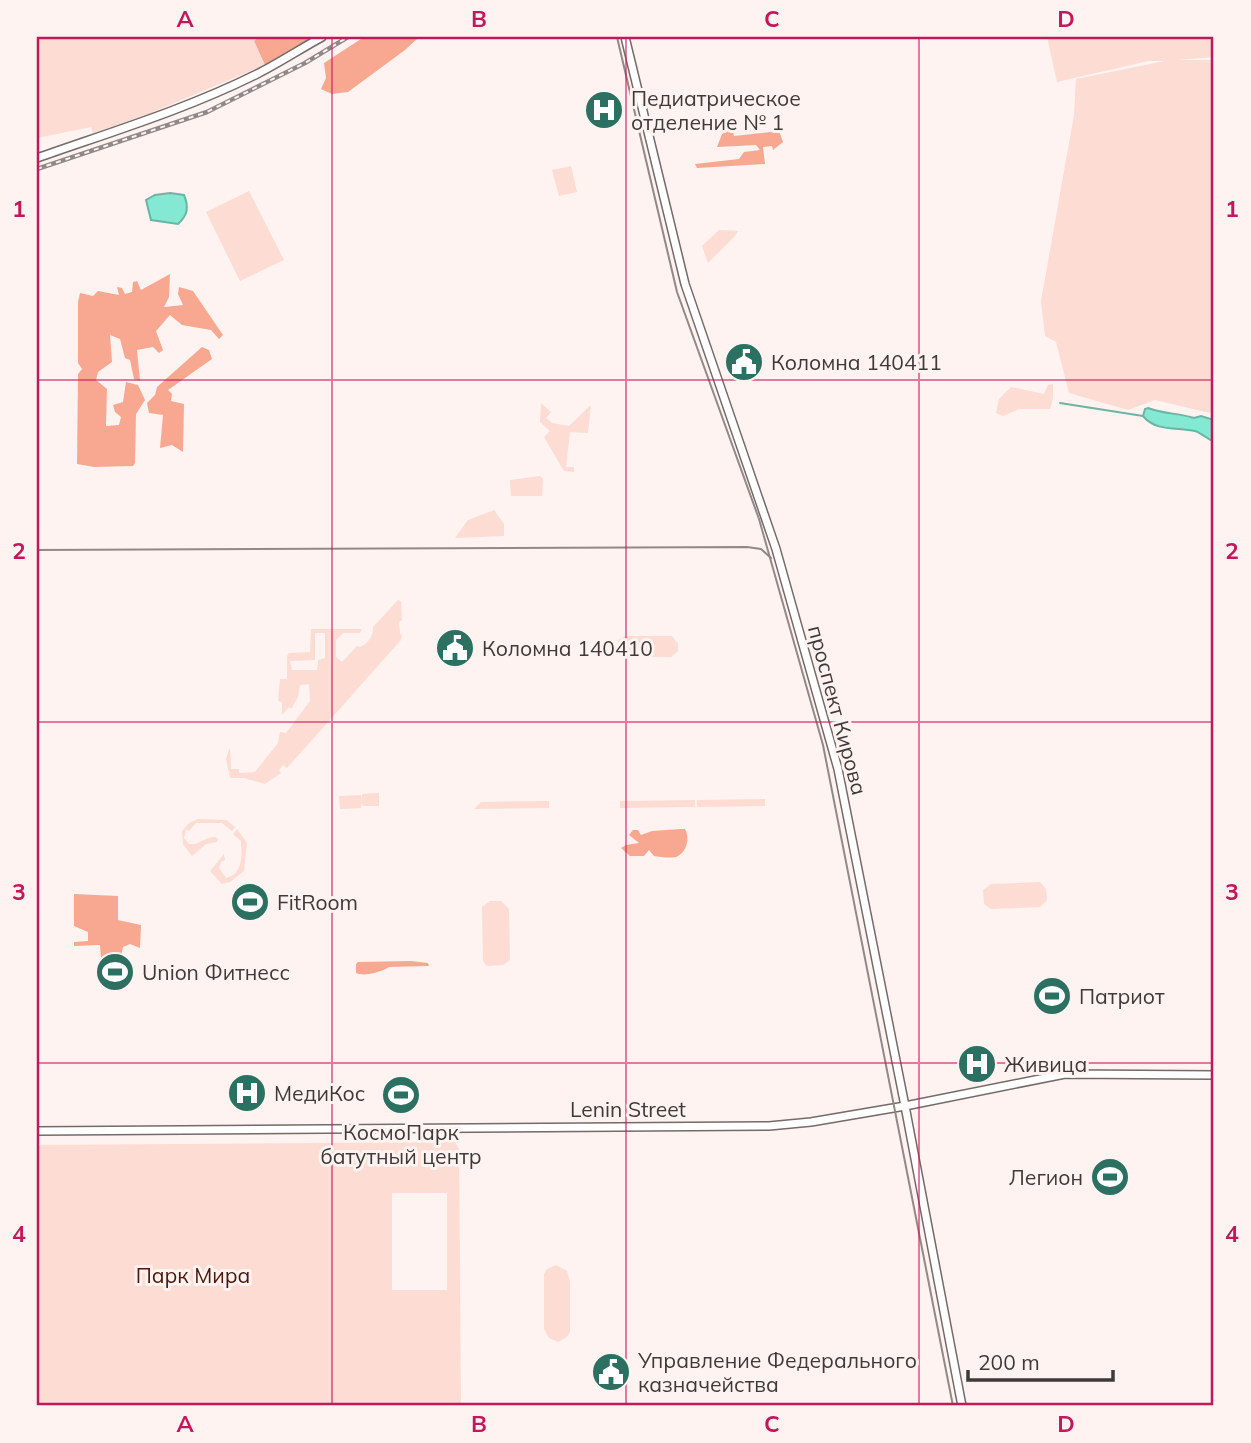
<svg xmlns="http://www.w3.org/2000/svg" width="1251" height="1443" font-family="Mulish,sans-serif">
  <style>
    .green { fill: #fcdcd3; fill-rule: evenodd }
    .forest { fill: #f8a891 }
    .water { fill: #83e9d2; stroke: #6eb4a4; stroke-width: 2 }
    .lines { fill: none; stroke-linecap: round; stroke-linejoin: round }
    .stream { stroke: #6eb4a4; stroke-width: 2 }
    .secondary-casing { stroke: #746a67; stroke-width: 10 }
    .primary-casing { stroke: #746a67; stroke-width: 10 }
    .secondary { stroke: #fff; stroke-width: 7 }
    .primary { stroke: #fff; stroke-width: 7 }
    .tram { stroke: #908987; stroke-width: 2 }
    .rail-casing { stroke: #908987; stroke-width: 4.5 }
    .rail { stroke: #fef3f0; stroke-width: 2; stroke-dasharray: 5; stroke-linecap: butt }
    .grid { fill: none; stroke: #c2185b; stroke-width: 2; stroke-opacity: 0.55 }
    .labels { text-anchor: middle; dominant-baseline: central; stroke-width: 6; stroke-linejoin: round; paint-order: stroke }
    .poi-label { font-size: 21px; fill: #3e3a38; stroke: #fef3f0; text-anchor: start }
    .street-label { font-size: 21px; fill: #3e3a38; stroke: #fef3f0 }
    .park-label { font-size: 21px; fill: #49180a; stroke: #fef3f0 }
    .neatline { fill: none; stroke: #c2185b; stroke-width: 2.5 }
    .grid-label { font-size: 23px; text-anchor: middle; font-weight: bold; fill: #c2185b }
  </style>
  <rect width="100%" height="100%" fill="#fef3f0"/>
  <g class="green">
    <path d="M37,37H259L254,41L265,65L148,114L93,133L91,127L37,138Z"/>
    <path d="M1047,37H1214V57L1176,60H1214V414L1155,400L1128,410L1069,393L1056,342L1045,336L1041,301L1074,115L1076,79L1165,61H1148L1057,82Z"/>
    <path d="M571,166L577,192L559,196L552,170Z"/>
    <path d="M249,191L284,260L240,281L206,212Z"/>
    <path d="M719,230L738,231L734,237L708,263L702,246Z"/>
    <path d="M1053,384V398L1050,409H1019L1003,416L996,413L999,399L1011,387L1044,394L1048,385Z"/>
    <path d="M541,403L551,412L546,418L552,423L569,426L591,405L588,433L570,432L566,467H574V472L564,471L544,437L550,431L540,422Z"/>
    <path d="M540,476L543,479L542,496H511L510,480Z"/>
    <path d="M494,510L504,524V536L455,538L468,520Z"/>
    <path d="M398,600L401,601L402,620L399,622L400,634L402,635L401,640L287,768L283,765L279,770L281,773L265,784L244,778H230L226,759L230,747L231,769H239V773L255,772L278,743L280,732L286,733L310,701L309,684L300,685L298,697L291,709L289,707L282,715V702L278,701L280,679H287V656L289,653L310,652L311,629H362L360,633H343L336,640V657L342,662L357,646L359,647C367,645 374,636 373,627ZM315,633H325V658L318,660L317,670H292L290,661L315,660Z"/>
    <path d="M625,636H672L678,644V651L671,657H621L617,650L618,640Z"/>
    <path d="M379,793V806H363L362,802L361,808L340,809L339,796L361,795L362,799V794Z"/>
    <path d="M765,799V806L697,807V800Z"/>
    <path d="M695,800V807L620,808V801Z"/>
    <path d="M549,801V808L474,809L481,802Z"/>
    <path d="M198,819L226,820L235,827L232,831L222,823H196L189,831L186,829L184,838L189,844C199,846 205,836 216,837L218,839L217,842L206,844L192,856L183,844L182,831L189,823Z"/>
    <path d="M237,829L247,843L244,871L230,882L222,884L210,871L224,854L225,860L221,862L219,868L226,878C243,874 242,856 241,841L233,834Z"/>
    <path d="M1040,882L1046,889L1047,900L1040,907L991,909L984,904L983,890L991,884Z"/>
    <path d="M490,901H501L509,909L510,960L503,965L487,966L483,961L482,907Z"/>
    <path d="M455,1142L459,1149L461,1406H372L368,1403H360L357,1406H37V1145ZM392,1193H447V1290H392Z"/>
    <path d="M556,1265L567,1271L570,1282V1332L567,1337L558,1342L549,1338L544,1329V1274L547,1269Z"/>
  </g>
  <g class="forest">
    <path d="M259,37H315L265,65L254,41Z"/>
    <path d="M364,37H419L405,50L348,92L332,94L321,89L326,78L324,63Z"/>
    <path d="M732,128L734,136L779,131L783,142L773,150L772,146L763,147L765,164L697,168L695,164L739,159L744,152L760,150L756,145L717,147L722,134Z"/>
    <path d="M170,274L169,297L164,307L183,305L178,294L179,287L193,291L223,335L219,339L211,330L182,325L170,315L156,331L163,350L159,353L153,347L137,350L140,381L134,379L130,360L125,358L120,339L110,335L112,362L98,372L96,380L107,389L106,426L119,425L121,417L115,412L113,405L123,402L126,382L138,385L145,400L136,414L135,463L133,466L94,467L77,464L78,374L82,369L78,363V302L80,293L93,296L98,291L119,295L117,287L122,288L125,294L132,292L133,282L137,281L141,290Z"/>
    <path d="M202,347L209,350L212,359L168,390L172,394L171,401L184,404L183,452L172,445L160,448L163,415L149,413L147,403L155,395L157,387Z"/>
    <path d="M681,829H685C690,838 687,851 678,856C674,859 660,857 654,856L649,850L644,856H630L621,848L626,845L639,843L629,835L633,830H638L641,835L652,831Z"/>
    <path d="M74,894L118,896V920L141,925L140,948L130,944L123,947L121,956L101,958L100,945L74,946V942L88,941V932L74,926Z"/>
    <path d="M411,961L428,963L429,966L389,967C381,972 365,977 356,973V964L358,962Z"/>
  </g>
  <g class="water">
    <path d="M170,193L184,195C189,207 188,215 178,224L151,220L146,200L155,195Z"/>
    <path d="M1148,408C1163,414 1179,413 1194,418L1201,416L1214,420V442C1208,439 1201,433 1195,431C1177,427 1156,432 1143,416L1145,409Z"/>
  </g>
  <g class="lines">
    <path class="stream" d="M1060,403L1143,416"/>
    <defs>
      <g id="secondary">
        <path d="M37,158C111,132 187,109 257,74C279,63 300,49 322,37"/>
        <path d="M37,1131L769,1126L811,1122L905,1106L838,769L776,549L685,284L625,37"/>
      </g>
      <path id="primary" d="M962,1406L905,1106L1065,1074L1214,1075"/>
    </defs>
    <use href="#secondary" class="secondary-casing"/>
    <use href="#primary" class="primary-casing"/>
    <use href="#secondary" class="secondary"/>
    <use href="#primary" class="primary"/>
    <g class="tram">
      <path d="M617,37L677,292L759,519L823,745L953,1406"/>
      <path d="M37,550L747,547L761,549L771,558"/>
    </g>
    <defs>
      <path id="rail" d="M37,169L207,112L305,63L348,37"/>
    </defs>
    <use href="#rail" class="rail-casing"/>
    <use href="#rail" class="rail"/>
  </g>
  <path class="grid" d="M332,37V1406M626,37V1406M919,37V1406M37,380H1214M37,722H1214M37,1063H1214"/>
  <defs>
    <symbol id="hospital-disc" viewBox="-11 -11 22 22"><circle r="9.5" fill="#2c7062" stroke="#fef3f0"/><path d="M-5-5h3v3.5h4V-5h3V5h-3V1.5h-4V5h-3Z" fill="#fff"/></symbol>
    <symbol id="civic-disc" viewBox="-11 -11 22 22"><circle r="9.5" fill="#2c7062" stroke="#fef3f0"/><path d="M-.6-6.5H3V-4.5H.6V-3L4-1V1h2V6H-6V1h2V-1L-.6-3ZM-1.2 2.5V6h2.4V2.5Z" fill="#fff"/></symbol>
    <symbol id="stadium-disc" viewBox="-11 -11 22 22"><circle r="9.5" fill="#2c7062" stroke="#fef3f0"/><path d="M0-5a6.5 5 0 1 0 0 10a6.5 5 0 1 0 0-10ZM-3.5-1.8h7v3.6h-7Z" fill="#fff"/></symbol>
  </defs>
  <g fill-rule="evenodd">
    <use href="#hospital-disc" x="582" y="88" width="44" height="44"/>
    <use href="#civic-disc" x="722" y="340" width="44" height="44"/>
    <use href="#civic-disc" x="433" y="626" width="44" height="44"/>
    <use href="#stadium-disc" x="228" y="880" width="44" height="44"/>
    <use href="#stadium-disc" x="93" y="950" width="44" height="44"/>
    <use href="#stadium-disc" x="1030" y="974" width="44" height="44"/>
    <use href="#hospital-disc" x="955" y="1042" width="44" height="44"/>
    <use href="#hospital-disc" x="225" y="1071" width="44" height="44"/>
    <use href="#stadium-disc" x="379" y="1073" width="44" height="44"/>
    <use href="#stadium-disc" x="1088" y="1155" width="44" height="44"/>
    <use href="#civic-disc" x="589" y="1350" width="44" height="44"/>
  </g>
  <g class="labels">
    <g class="poi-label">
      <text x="631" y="98">Педиатрическое<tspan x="631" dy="24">отделение № 1</tspan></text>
      <text x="771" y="362">Коломна 140411</text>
      <text x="482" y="648">Коломна 140410</text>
      <text x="277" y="902">FitRoom</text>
      <text x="142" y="972">Union Фитнесс</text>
      <text x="1079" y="996">Патриот</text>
      <text x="1004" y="1064">Живица</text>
      <text x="274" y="1093">МедиКос</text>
      <text x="401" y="1132" text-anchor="middle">КосмоПарк<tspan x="401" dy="24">батутный центр</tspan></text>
      <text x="1083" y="1177" text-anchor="end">Легион</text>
      <text x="638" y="1360">Управление Федерального<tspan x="638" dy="24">казначейства</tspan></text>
    </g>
    <g class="street-label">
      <text transform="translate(838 710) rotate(75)">проспект Кирова</text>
      <text x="628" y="1109">Lenin Street</text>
    </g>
    <g class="park-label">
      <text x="193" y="1275">Парк Мира</text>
    </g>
  </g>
  <rect width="1251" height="1443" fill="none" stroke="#fef3f0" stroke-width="77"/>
  <path d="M968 1370v10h145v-10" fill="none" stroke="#3e3a38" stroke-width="3.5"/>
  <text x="978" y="1370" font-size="21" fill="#3e3a38" stroke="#fef3f0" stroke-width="5" paint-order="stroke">200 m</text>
  <rect x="38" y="38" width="1174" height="1366" class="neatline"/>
  <g class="grid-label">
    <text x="185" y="27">A</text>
    <text x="479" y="27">B</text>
    <text x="772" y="27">C</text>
    <text x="1066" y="27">D</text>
    <text x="19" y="217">1</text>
    <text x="1232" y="217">1</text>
    <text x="19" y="559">2</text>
    <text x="1232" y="559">2</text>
    <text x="19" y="900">3</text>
    <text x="1232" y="900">3</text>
    <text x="19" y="1242">4</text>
    <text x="1232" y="1242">4</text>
    <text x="185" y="1432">A</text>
    <text x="479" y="1432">B</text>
    <text x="772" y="1432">C</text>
    <text x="1066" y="1432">D</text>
  </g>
</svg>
